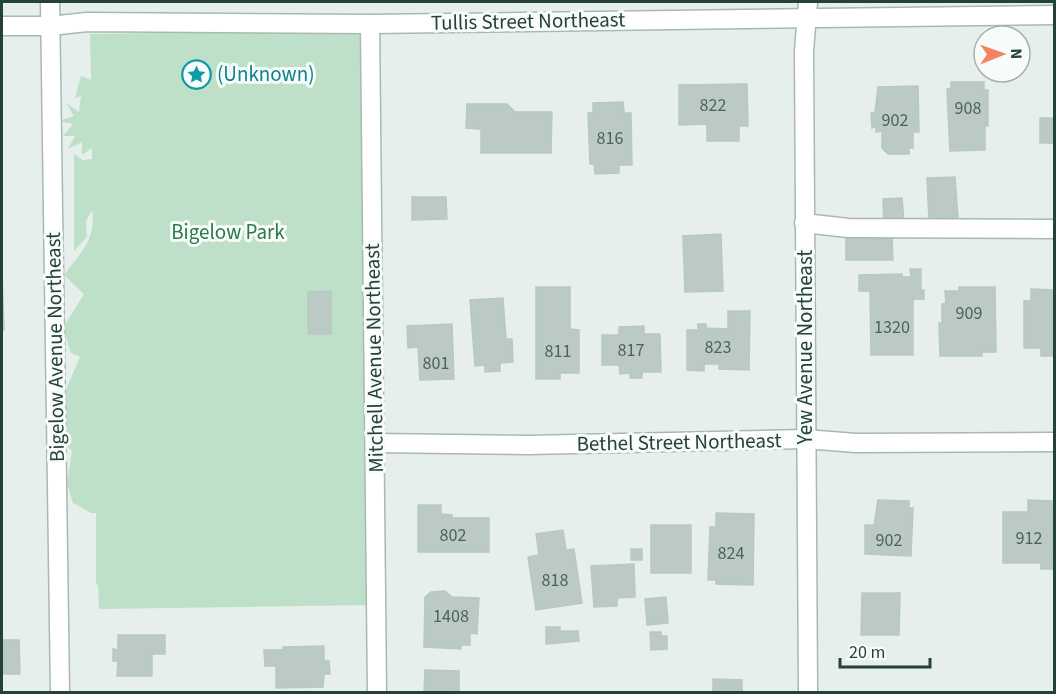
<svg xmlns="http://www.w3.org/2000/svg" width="1056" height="694" font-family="'Source Sans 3',sans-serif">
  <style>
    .green { fill: #bfe0c8 }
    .building { fill: #bbcac4; stroke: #b8c9c2; stroke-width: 1.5 }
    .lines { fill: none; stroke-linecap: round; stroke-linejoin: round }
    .minor-casing { stroke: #a8b8b2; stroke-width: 21 }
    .minor { stroke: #fff; stroke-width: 18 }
    .labels { text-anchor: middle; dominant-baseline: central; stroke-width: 6; stroke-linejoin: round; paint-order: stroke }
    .number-label { font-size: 18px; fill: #4a645c }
    .street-label { font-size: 21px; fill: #24423a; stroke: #f7fbf9 }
    .culture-label { font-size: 21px; fill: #0d838f; stroke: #f7fbf9; text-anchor: start }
    .park-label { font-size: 21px; fill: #2d7a4b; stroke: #f7fbf9 }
  </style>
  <rect width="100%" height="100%" fill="#e6efeb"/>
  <path class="green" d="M361,30L369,605L99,609L98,586L96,582V513H91L73,503L67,483L72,451L61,441L64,394L80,357L71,353L63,328L84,294L64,275C81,252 96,240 92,210L86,221L87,237L74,251V154L83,160L92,159V148L82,155V142L68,149L75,136H63L73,124L59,121L74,116L66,103L79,112L81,96L75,98L81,76L91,80L90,34Z"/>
  <g class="building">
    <path d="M951,82H984V90H988V126H985V150L950,151L947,89H951Z"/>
    <path d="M747,84L748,126H739V141H707V124L679,125V85Z"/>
    <path d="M918,86L919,132H913V148H909V154H888L882,148V131L876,132V126L872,128L871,113H875L878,87Z"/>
    <path d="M623,102L624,113H631L632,165H619V173L595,174L594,164H590L588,113H593V103Z"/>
    <path d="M467,104H507L515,112H552L551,153H481V129L466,128Z"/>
    <rect x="1040" y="118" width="14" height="25"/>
    <path d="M955,177L958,218L929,220L927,178Z"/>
    <path d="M412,197H446L447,219L412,220Z"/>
    <path d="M902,198L904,222L884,223L883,199Z"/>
    <path d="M721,234L723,291L685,292L683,236Z"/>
    <path d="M892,236L893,260H846V237Z"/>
    <path d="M910,269H921V290H924V299H913V355H871L870,291H859V275L902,274V277H911Z"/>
    <path d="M2,272L4,330H2Z"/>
    <path d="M536,287H570V329L579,330V373H560V379H536Z"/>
    <path d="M959,287H995L996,352H982V356H940L939,323H942V304L946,303L945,291H959Z"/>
    <path d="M1031,289L1054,290V356H1041V348H1024V301H1031Z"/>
    <path d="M331,291V334H308V292Z"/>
    <path d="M503,298L506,339H512L513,362L500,363V371L485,372V365L475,366L470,300Z"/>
    <path d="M728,311H750L749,370L719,369V364H704V371L687,370V330H698V324H706V328L728,329Z"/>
    <path d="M452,324L454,379L420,380L418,347L408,348L407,326Z"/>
    <path d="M644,326V334H660L661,372H642V378H630V373L620,374L619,365H602V335H619V327Z"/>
    <path d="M878,500L909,501V508H913L911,556L865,554V525H874Z"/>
    <path d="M1028,500L1052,501L1054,569H1041V563H1003V512H1028Z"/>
    <path d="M418,505H441V514L452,515V518H489V552H418Z"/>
    <path d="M716,513L754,514L753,585L716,584V580H708L710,527H716Z"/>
    <rect x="651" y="525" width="40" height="48"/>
    <path d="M563,530L566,550L574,549L582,603L536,610L528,557L539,555L536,534Z"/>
    <rect x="631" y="549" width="11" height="11"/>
    <path d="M634,564L635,597L617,598V606L594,607L591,566Z"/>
    <path d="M445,591L452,597L479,598L477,634L470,633V645H461V649L424,647L425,597L431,592Z"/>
    <path d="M862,593H900L899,635H861Z"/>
    <path d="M666,597L668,623L647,625L645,599Z"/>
    <path d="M546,627H560V631H578L579,641L546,644Z"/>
    <path d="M650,632H661V636H667V649L651,650Z"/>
    <path d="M118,635H165V654H152V676H117L118,661H113V649L118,650Z"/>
    <path d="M2,640H19L20,674H2Z"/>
    <path d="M324,646V661H329L330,674H324L323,687L276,688V666H265L264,650H283V647Z"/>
    <path d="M425,670L459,671V692L424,691Z"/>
    <path d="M713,679L742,680V692H713Z"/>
  </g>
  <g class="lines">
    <defs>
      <g id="minor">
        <path d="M50,2L60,692"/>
        <path d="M370,24L377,692"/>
        <path d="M2,26H50L87,22L370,24L1054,15"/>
        <path d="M804,223L848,228L1054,229"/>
        <path d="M375,443L528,445L805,439L856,443L1054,442"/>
        <path d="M808,692L804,51L808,2"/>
      </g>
    </defs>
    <use href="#minor" class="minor-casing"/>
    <use href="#minor" class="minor"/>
  </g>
  <defs>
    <symbol id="sight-ring" viewBox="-11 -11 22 22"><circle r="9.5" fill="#f7fbf9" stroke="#0f9aa8" stroke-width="1.5"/><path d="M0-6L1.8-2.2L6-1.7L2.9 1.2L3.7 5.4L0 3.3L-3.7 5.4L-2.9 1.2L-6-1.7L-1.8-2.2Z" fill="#0f9aa8"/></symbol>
  </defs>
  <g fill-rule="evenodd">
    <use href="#sight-ring" x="180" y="58" width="33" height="33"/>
  </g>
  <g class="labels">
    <g class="number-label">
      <text x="713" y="105">822</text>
      <text x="968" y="108">908</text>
      <text x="895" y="120">902</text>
      <text x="610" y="138">816</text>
      <text x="969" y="313">909</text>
      <text x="892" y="327">1320</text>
      <text x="718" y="347">823</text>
      <text x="631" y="350">817</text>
      <text x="558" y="351">811</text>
      <text x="436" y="363">801</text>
      <text x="453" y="535">802</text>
      <text x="1029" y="538">912</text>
      <text x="889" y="540">902</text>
      <text x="731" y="553">824</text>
      <text x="555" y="580">818</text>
      <text x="451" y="616">1408</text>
    </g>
    <g class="street-label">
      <text transform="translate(528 21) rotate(-1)">Tullis Street Northeast</text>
      <text transform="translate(55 347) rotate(-91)">Bigelow Avenue Northeast</text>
      <text transform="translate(805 347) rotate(-90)">Yew Avenue Northeast</text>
      <text transform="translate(374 358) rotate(-91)">Mitchell Avenue Northeast</text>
      <text transform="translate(679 442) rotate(-1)">Bethel Street Northeast</text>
    </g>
    <g class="culture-label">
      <text x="217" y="74">(Unknown)</text>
    </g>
    <g class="park-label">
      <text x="228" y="232">Bigelow Park</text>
    </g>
  </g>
  <rect width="1056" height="694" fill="none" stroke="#24423a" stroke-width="6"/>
  <g transform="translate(1002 54) rotate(89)"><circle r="28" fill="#f7fbf9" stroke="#a3b1ad" stroke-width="1.5"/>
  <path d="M0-4.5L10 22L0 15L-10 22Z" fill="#f4845f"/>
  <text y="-9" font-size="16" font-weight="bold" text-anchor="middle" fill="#24423a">N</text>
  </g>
  <path d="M840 658v9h90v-9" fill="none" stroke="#24423a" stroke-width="3"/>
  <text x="849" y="658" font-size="18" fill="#24423a" stroke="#f7fbf9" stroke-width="4.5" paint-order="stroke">20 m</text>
</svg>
